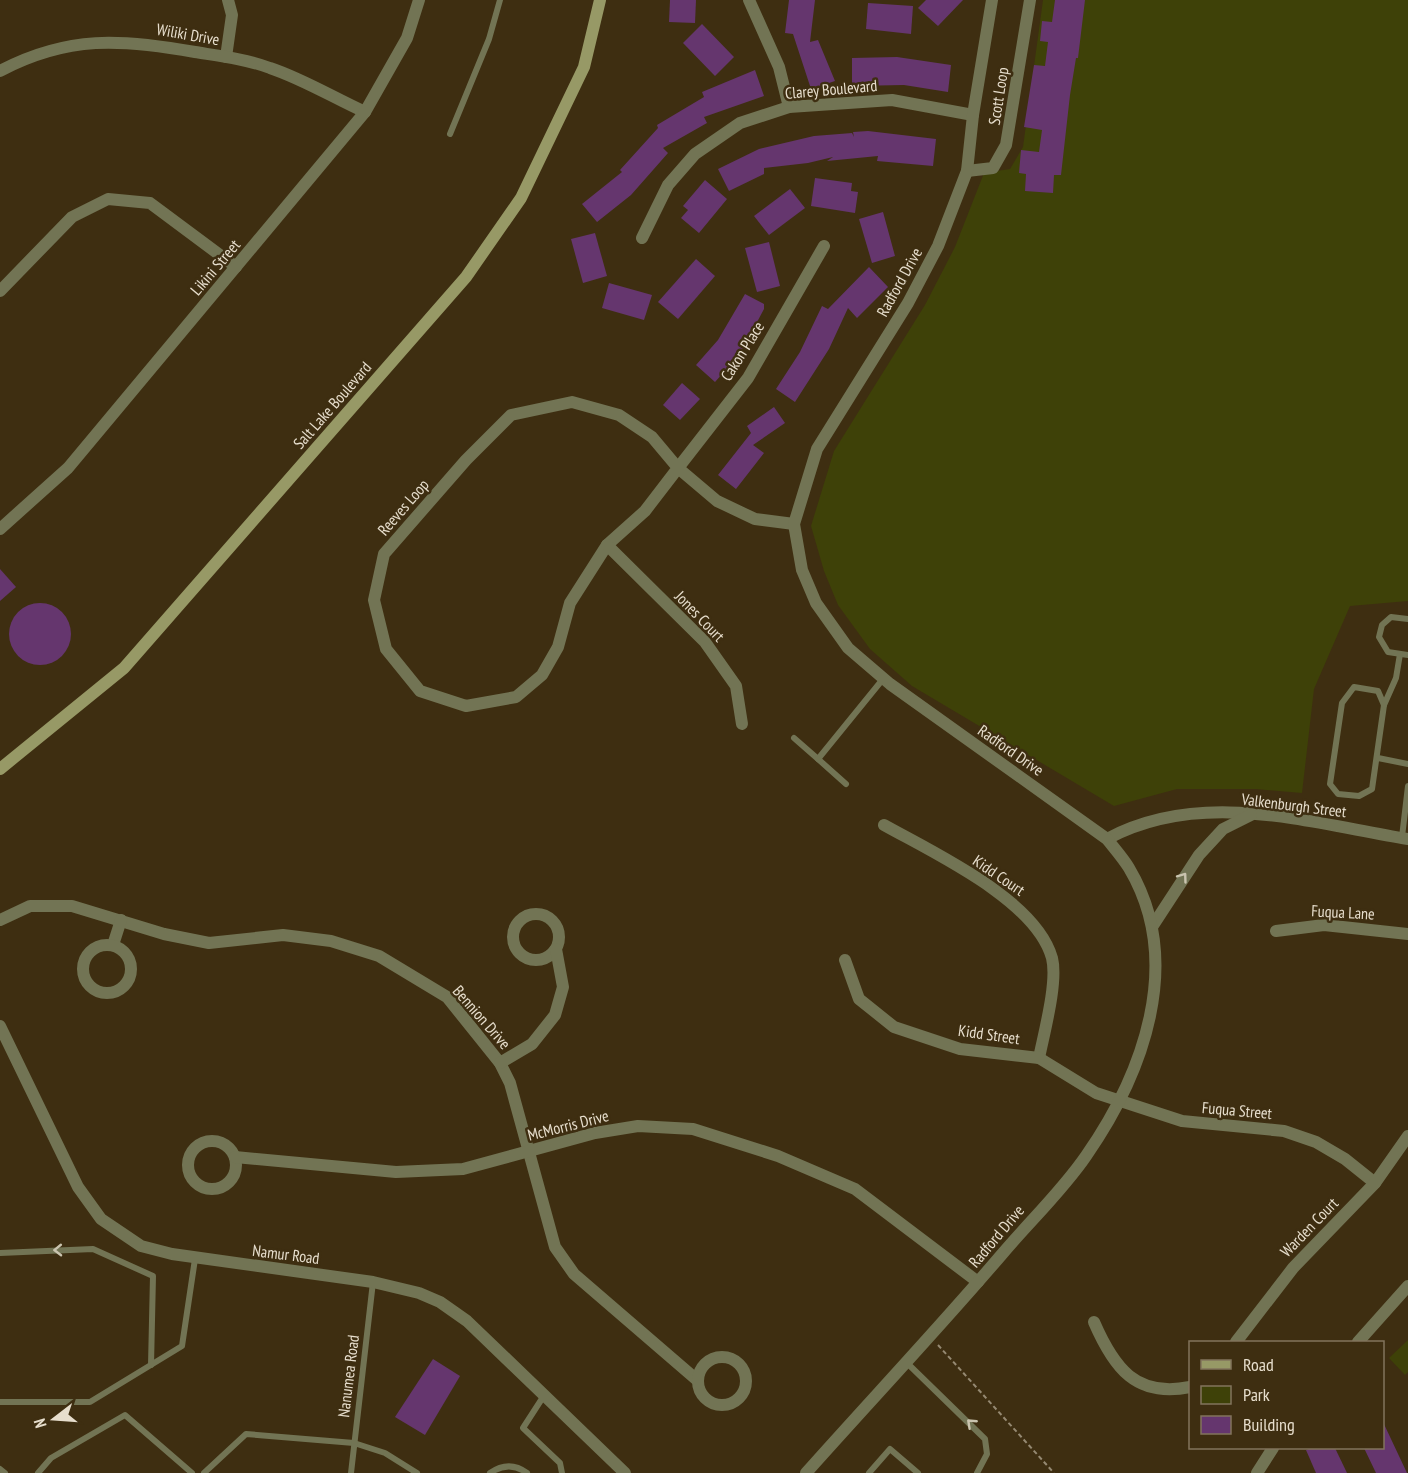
<svg xmlns="http://www.w3.org/2000/svg" width="1408" height="1473" font-family="'PT Sans Narrow',sans-serif">
  <style>
    .green { fill: #3e4108 }
    .building { fill: #65366e }
    .lines { fill: none; stroke-linecap: round; stroke-linejoin: round }
    .path { stroke: #958972; stroke-width: 2; stroke-dasharray: 4.5 3; stroke-linecap: butt }
    .service { stroke: #727454; stroke-width: 6 }
    .minor { stroke: #727454; stroke-width: 12 }
    .tertiary { stroke: #727454; stroke-width: 12 }
    .secondary { stroke: #979966; stroke-width: 12 }
    .oneway { stroke: #cac4af }
    .labels { text-anchor: middle; dominant-baseline: central; stroke-width: 5; stroke-linejoin: round; paint-order: stroke }
    .street-label { font-size: 16px; fill: #e7decd; stroke: #3e2e11 }
  </style>
  <rect width="100%" height="100%" fill="#3e2e11"/>
  <g class="green">
    <path d="M1043,0H1408V601L1350,606L1314,689L1302,793L1256,789H1177L1114,806L912,686L870,649L838,605L824,571L811,526L834,451L925,305L955,247L984,173L1010,169L1023,147Z"/>
    <path d="M1408,1340V1372L1405,1375L1389,1358Z"/>
  </g>
  <g class="building">
    <path d="M670,0H696L695,23L669,22Z"/>
    <path d="M789,0H815L810,42L818,40L835,81L811,89L793,34L785,33Z"/>
    <path d="M926,0H963L938,26L918,8Z"/>
    <path d="M1055,0H1085L1078,58H1076L1070,95L1061,175H1054L1053,193L1025,191L1026,174L1019,173L1021,150L1039,152L1042,130L1024,127L1034,65L1045,66L1048,42L1040,41L1042,21L1052,22Z"/>
    <path d="M868,3L913,6L911,34L866,29Z"/>
    <path d="M702,24L734,57L715,76L683,43Z"/>
    <path d="M852,58L897,57L951,65L948,92L904,85L852,86Z"/>
    <path d="M755,70L764,96L704,117L707,123L663,148L668,153L631,195L597,222L582,204L622,172L620,170L658,128L657,125L704,97L702,92Z"/>
    <path d="M868,131L936,139L933,166L877,161L878,156L827,161L833,157L808,163L764,168V174L729,191L718,169L759,149L814,136L852,133L854,137L853,132Z"/>
    <path d="M815,178L852,183L851,191L858,192L855,213L811,206Z"/>
    <path d="M705,180L727,199L699,233L681,218L688,210L683,206Z"/>
    <path d="M790,189L805,208L769,235L754,216Z"/>
    <path d="M883,212L895,256L872,263L859,219Z"/>
    <path d="M595,233L607,276L583,283L571,239Z"/>
    <path d="M769,242L780,286L757,292L745,248Z"/>
    <path d="M696,259L715,276L678,319L658,302Z"/>
    <path d="M869,267L888,287L857,318L848,308L829,349L795,402L776,389L800,352L822,306L828,309Z"/>
    <path d="M609,283L652,295L644,320L602,308Z"/>
    <path d="M745,294L764,304V309L740,354L715,382L696,365L718,340Z"/>
    <path d="M682,383L700,399L680,420L663,405Z"/>
    <path d="M774,407L785,423L753,445L764,453L736,489L718,475L751,433L747,426Z"/>
    <path d="M0,569L16,587L0,601Z"/>
    <circle cx="40" cy="634" r="31"/>
    <path d="M433,1359L460,1376L425,1435L395,1417Z"/>
    <path d="M1383,1422L1407,1473H1376L1364,1448H1383Z"/>
    <path d="M1312,1448H1335L1347,1473H1316L1306,1450Z"/>
  </g>
  <g class="lines">
    <path class="path" d="M938,1345L1054,1473"/>
    <g class="service">
      <path d="M450,134L489,39L500,0"/>
      <path d="M1408,655L1388,652L1379,637L1382,625L1391,617L1408,619"/>
      <path d="M1354,687L1378,691L1384,705L1372,789L1359,796L1338,794L1330,784L1342,703Z"/>
      <path d="M1384,705L1396,678L1400,654"/>
      <path d="M794,738L818,759"/>
      <path d="M1378,758L1408,764"/>
      <path d="M846,784L818,759L883,679"/>
      <path d="M1402,837L1408,786"/>
      <path d="M0,1253L93,1249L153,1276L151,1365"/>
      <path d="M906,1362L985,1439L987,1454L977,1473"/>
      <path d="M545,1394L523,1428L560,1463L562,1473"/>
      <path d="M0,1402H90L182,1346L195,1259"/>
      <path d="M0,1469L5,1473"/>
      <path d="M38,1473L51,1458L125,1415L192,1473"/>
      <path d="M204,1473L246,1434L354,1443L385,1453L417,1473"/>
      <path d="M351,1473L373,1282"/>
      <path d="M490,1473C503,1464 515,1464 527,1473"/>
      <path d="M869,1473L890,1449L918,1473"/>
    </g>
    <g class="minor">
      <path d="M749,0L779,67L789,107"/>
      <path d="M226,57L232,15L228,0"/>
      <path d="M0,71C68,35 122,39 195,52C220,56 246,59 270,68C303,79 334,98 365,112"/>
      <path d="M967,171L993,168L1006,145L1030,0"/>
      <path d="M642,238L668,185L695,154L740,123L789,107L892,100L973,115"/>
      <path d="M0,291L72,217L108,199L150,203L236,267"/>
      <path d="M794,524L755,519L717,501L678,468L652,437L619,415L572,402L511,415L466,460L384,554L374,600L386,649L420,691L466,706L516,697L542,675L558,647L570,603L607,545L645,511L678,468L748,378L824,246"/>
      <path d="M0,529L68,468L365,112L407,38L419,0"/>
      <path d="M607,545L705,642L736,686L742,724"/>
      <path d="M884,825C934,853 1036,900 1052,958C1058,982 1044,1033 1039,1058"/>
      <circle cx="536" cy="937" r="23"/>
      <path d="M0,920L30,906H72L164,934L209,943L283,935L331,941L379,956L447,997L500,1063L510,1083L555,1247L574,1274L697,1380"/>
      <path d="M1276,931L1324,925L1408,934"/>
      <path d="M113,945L121,920"/>
      <circle cx="107" cy="969" r="24"/>
      <path d="M845,960L859,999L894,1027L960,1049L1039,1058L1096,1093L1182,1121L1284,1131L1316,1142L1345,1159L1375,1183"/>
      <path d="M0,1026L78,1187L101,1219L141,1246L172,1254L373,1282L419,1293L440,1302L467,1321L625,1473"/>
      <path d="M500,1063L532,1044L555,1015L563,987L556,949"/>
      <circle cx="212" cy="1165" r="24"/>
      <path d="M235,1157L396,1172L463,1169L595,1133L638,1126L693,1129L778,1156L855,1189L978,1282"/>
      <path d="M1094,1322C1114,1368 1136,1398 1190,1387"/>
      <path d="M1236,1342L1293,1268L1375,1183L1408,1136"/>
      <path d="M1358,1342L1408,1286"/>
      <circle cx="722" cy="1381" r="24"/>
      <path d="M1257,1473L1273,1448"/>
    </g>
    <g class="tertiary">
      <path d="M1107,839C1202,788 1309,823 1408,839"/>
      <path d="M1152,927L1199,855L1223,829L1251,815"/>
      <path d="M806,1473C871,1400 939,1328 1003,1253C1030,1221 1062,1191 1086,1156C1143,1074 1185,962 1129,868C1123,858 1114,848 1107,839L890,684L848,648L816,603L802,570L794,524L817,449L908,303L938,246L967,171L973,115L992,0"/>
    </g>
    <path class="secondary" d="M0,769L124,668L466,277L521,198L584,67L600,0"/>
  </g>
  <defs><path id="oneway-chevron" d="M-2-3.5L2.5 0L-2 3.5" fill="none" stroke-width="1.6" stroke-linecap="round" stroke-linejoin="round" transform="scale(1.5)"/></defs>
  <g class="oneway">
    <use href="#oneway-chevron" transform="translate(1183 877) rotate(-54)"/>
    <use href="#oneway-chevron" transform="translate(58 1250) rotate(179)"/>
    <use href="#oneway-chevron" transform="translate(971 1423) rotate(-137)"/>
  </g>
  <g class="labels">
    <g class="street-label">
      <text transform="translate(188 34) rotate(10)">Wiliki Drive</text>
      <text transform="translate(831 89) rotate(-5)">Clarey Boulevard</text>
      <text transform="translate(998 96) rotate(-81)">Scott Loop</text>
      <text transform="translate(215 267) rotate(-50)">Likini Street</text>
      <text transform="translate(899 282) rotate(-61)">Radford Drive</text>
      <text transform="translate(742 351) rotate(-58)">Cakon Place</text>
      <text transform="translate(332 405) rotate(-49)">Salt Lake Boulevard</text>
      <text transform="translate(403 507) rotate(-49)">Reeves Loop</text>
      <text transform="translate(700 616) rotate(46)">Jones Court</text>
      <text transform="translate(1011 750) rotate(35)">Radford Drive</text>
      <text transform="translate(1294 805) rotate(7)">Valkenburgh Street</text>
      <text transform="translate(999 875) rotate(34)">Kidd Court</text>
      <text transform="translate(1343 912) rotate(3)">Fuqua Lane</text>
      <text transform="translate(482 1017) rotate(49)">Bennion Drive</text>
      <text transform="translate(989 1034) rotate(8)">Kidd Street</text>
      <text transform="translate(1237 1110) rotate(5)">Fuqua Street</text>
      <text transform="translate(568 1125) rotate(-14)">McMorris Drive</text>
      <text transform="translate(1309 1227) rotate(-46)">Warden Court</text>
      <text transform="translate(996 1236) rotate(-50)">Radford Drive</text>
      <text transform="translate(286 1254) rotate(7)">Namur Road</text>
      <text transform="translate(348 1376) rotate(-83)">Nanumea Road</text>
    </g>
  </g>
  <rect x="1189" y="1341" width="195" height="108" fill="#3e2e11" stroke="#82745c" stroke-width="1.5"/>
  <rect x="1201" y="1360" width="30" height="9" fill="#979966" stroke="#82745c" stroke-width="1.5"/>
  <text x="1243" y="1371" font-size="18" fill="#e7decd">Road</text>
  <rect x="1201" y="1386" width="30" height="18" fill="#3e4108" stroke="#82745c" stroke-width="1.5"/>
  <text x="1243" y="1401" font-size="18" fill="#e7decd">Park</text>
  <rect x="1201" y="1416" width="30" height="18" fill="#65366e" stroke="#82745c" stroke-width="1.5"/>
  <text x="1243" y="1431" font-size="18" fill="#e7decd">Building</text>
  <g transform="translate(54 1419) rotate(253)" stroke="#3e2e11" stroke-width="4.5" paint-order="stroke">
  <path d="M0-4.5L10 22L0 15L-10 22Z" fill="#e7decd"/>
  <text y="-9" font-size="16" font-weight="bold" text-anchor="middle" fill="#e7decd">N</text>
  </g>
</svg>
